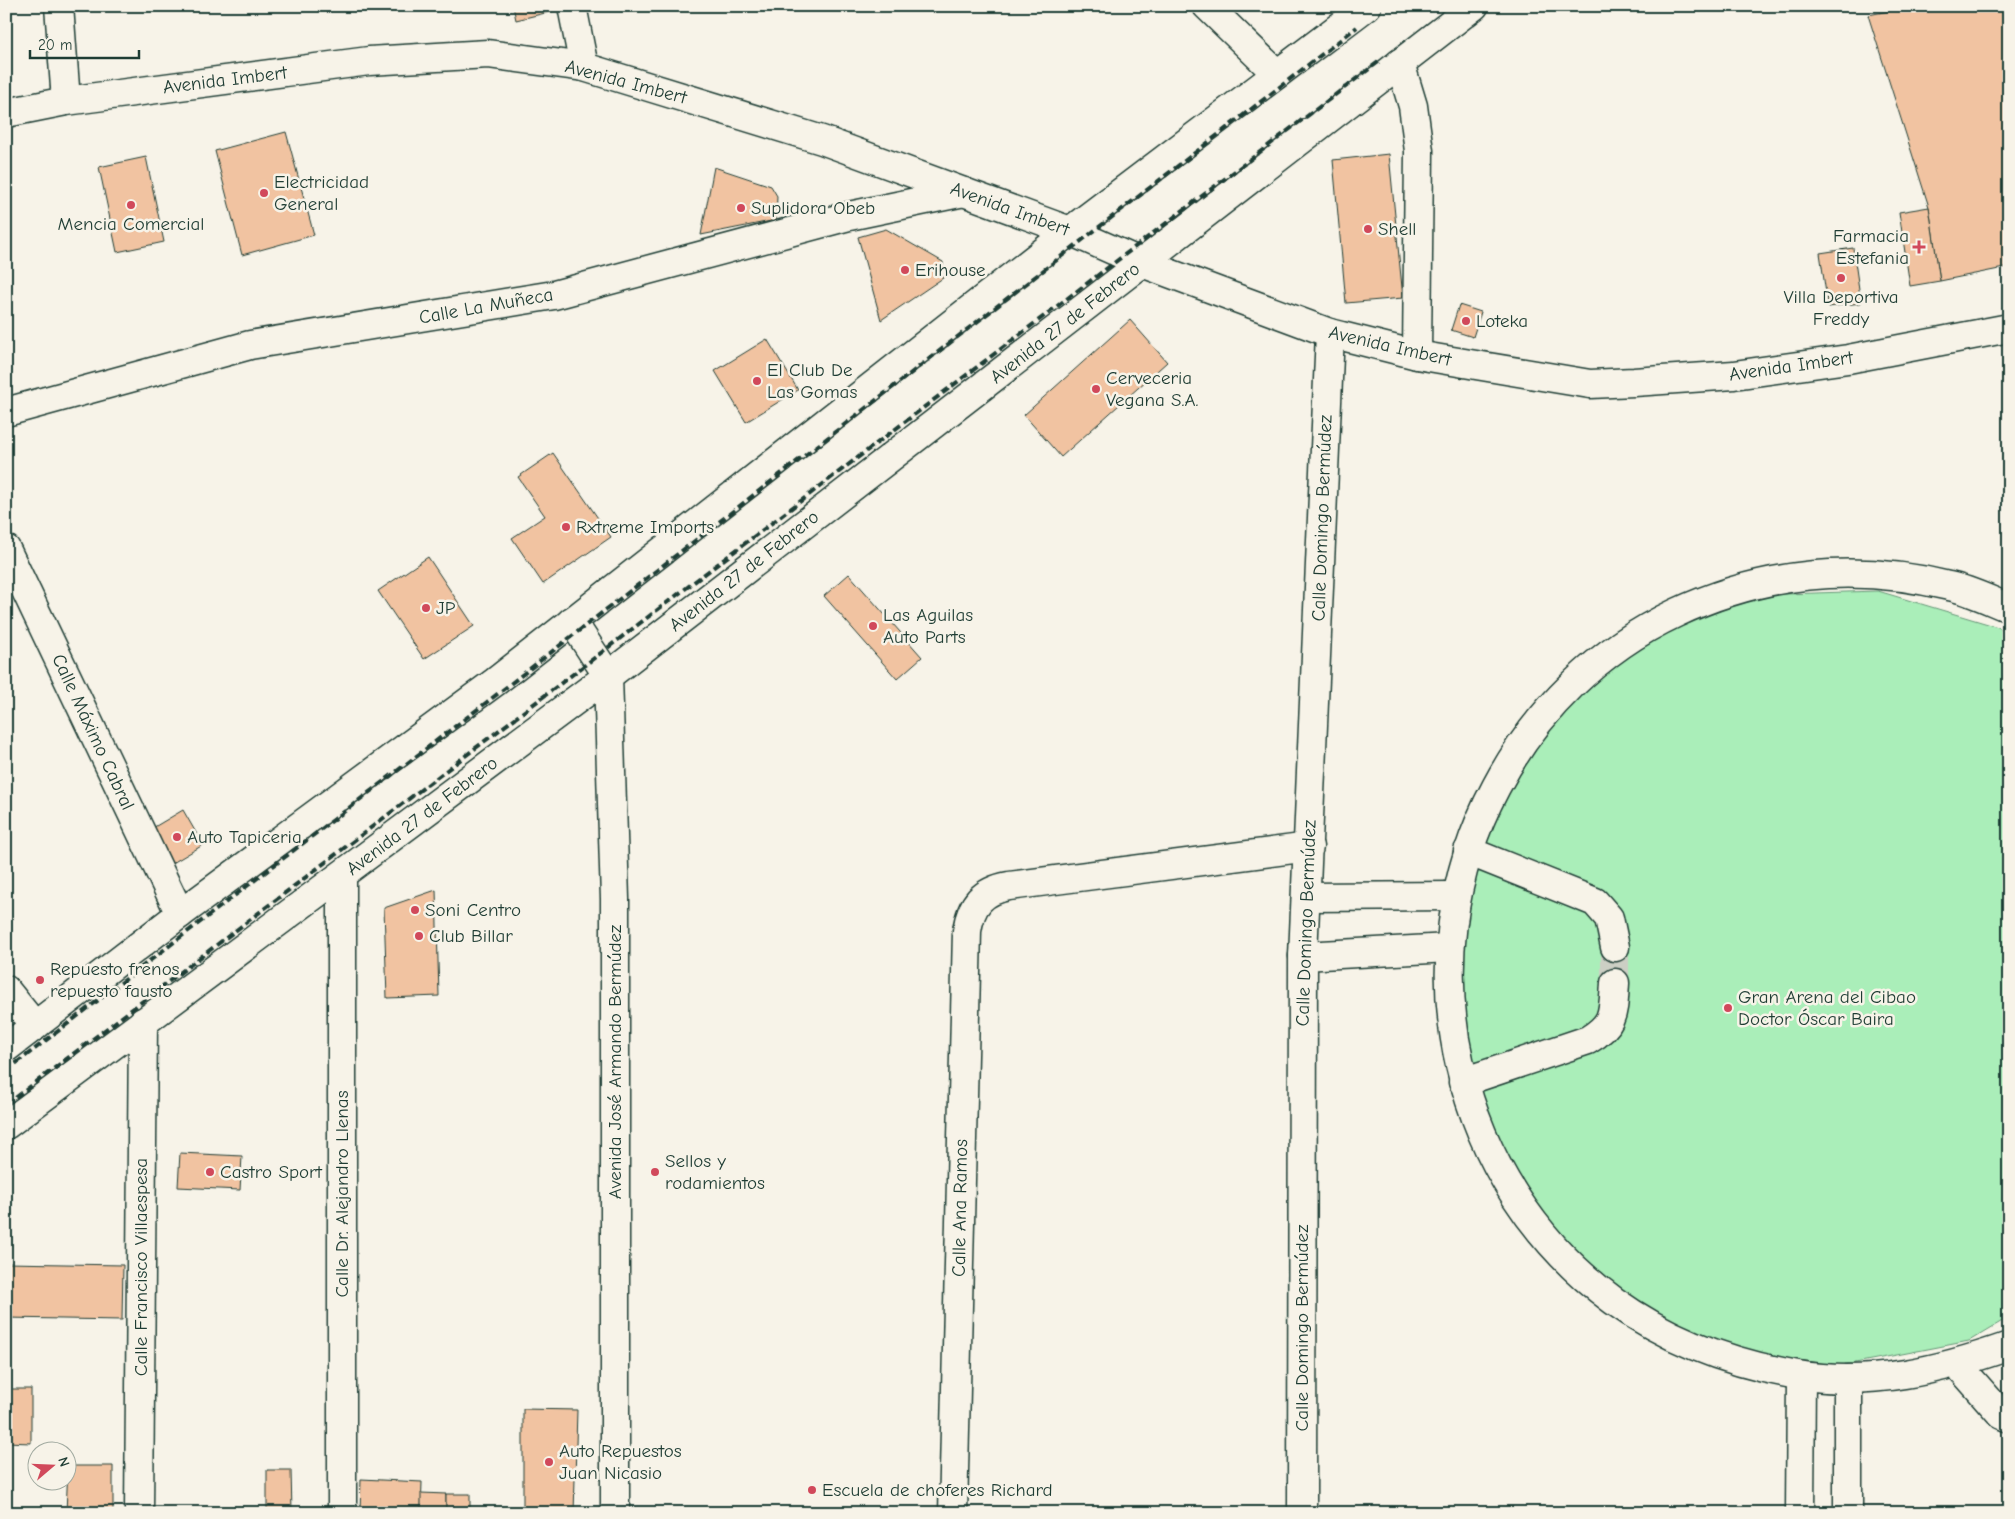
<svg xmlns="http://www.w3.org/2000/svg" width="2015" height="1519" font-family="'Comic Neue',sans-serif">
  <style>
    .green { fill: #aaeeb9; stroke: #649676 }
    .building { fill: #f1c3a1; stroke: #1f3d34 }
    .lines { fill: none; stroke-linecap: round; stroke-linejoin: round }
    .minor-tunnel { stroke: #cccfc4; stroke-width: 28; stroke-dasharray: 28 14; stroke-linecap: butt }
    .minor-casing { stroke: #1f3d34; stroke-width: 31 }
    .major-casing { stroke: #1f3d34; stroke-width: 31 }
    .minor { stroke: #f7f3e8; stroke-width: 28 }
    .major { stroke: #f7f3e8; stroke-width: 28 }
    .rail { stroke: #1f3d34; stroke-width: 4; stroke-dasharray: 8 4; stroke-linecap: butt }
    .poi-dot { fill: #d1495b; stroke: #f7f3e8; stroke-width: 2 }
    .labels { text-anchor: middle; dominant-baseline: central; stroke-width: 5; stroke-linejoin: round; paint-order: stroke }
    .street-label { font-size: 19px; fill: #1f3d34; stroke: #f7f3e8 }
    .poi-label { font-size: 19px; fill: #1f3d34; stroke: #f7f3e8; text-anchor: start }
  </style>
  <rect width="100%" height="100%" fill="#f7f3e8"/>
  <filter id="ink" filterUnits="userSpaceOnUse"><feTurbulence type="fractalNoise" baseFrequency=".02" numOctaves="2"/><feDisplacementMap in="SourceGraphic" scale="10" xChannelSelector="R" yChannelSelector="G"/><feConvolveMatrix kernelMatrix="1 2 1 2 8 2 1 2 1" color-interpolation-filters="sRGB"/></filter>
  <g filter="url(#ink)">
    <path class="green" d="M1878,591L1998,627L2009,635V1317L1969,1341L1840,1366L1709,1347L1593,1284L1503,1186L1453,1071L1472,824L1539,718L1635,638L1753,595Z"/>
    <g class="building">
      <path d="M513,6H557L558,10L516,20Z"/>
      <path d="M1915,6H2009V267L1940,281L1929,207L1868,15Z"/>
      <path d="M286,132L314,235L242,255L215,151Z"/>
      <path d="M1389,154L1403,298L1346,303L1333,160Z"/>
      <path d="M146,157L164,242L117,252L99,167Z"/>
      <path d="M714,167L771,186L777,196L776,220L701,235Z"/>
      <path d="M1929,207L1940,281L1910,286L1899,212Z"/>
      <path d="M886,229L943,262V278L881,320L858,237Z"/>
      <path d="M1853,248L1861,303L1828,307L1820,253Z"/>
      <path d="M1459,305L1481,312L1473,337L1451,330Z"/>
      <path d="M1130,320L1167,362L1061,457L1024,415Z"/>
      <path d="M767,339L798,390L746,422L715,371Z"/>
      <path d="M553,453L611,537L543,584L512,538L545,516L518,477Z"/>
      <path d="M428,557L474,626L424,659L378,591Z"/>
      <path d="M849,574L922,657L897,679L824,596Z"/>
      <path d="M183,810L203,845L171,864L151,829Z"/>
      <path d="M436,890L439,996L387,998L384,908Z"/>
      <path d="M180,1153L242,1156L240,1190L178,1187Z"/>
      <path d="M6,1263L123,1265L122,1320L6,1318Z"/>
      <path d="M6,1389H31V1443L6,1442Z"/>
      <path d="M523,1409L577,1410L574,1513H523Z"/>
      <path d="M68,1466H113V1513H66Z"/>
      <path d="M267,1470H291L292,1513H267Z"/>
      <path d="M361,1479L422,1482L421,1513H360Z"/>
      <path d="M421,1493L446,1494V1513H421Z"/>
      <rect x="446" y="1494" width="24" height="19"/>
    </g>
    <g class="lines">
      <path class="minor-tunnel" d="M1615,983V947"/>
      <defs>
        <g id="minor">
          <path d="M59,6L66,101"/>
          <path d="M572,6L584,67"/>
          <path d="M1207,6L1277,74"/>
          <path d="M1400,63L1413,106L1419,151L1417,355"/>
          <path d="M6,412L250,345L554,295L849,216L964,192"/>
          <path d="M6,549L180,914"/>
          <path d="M2009,608C1989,600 1969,590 1949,586C1856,563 1763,572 1676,613C1599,649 1536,711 1496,787C1403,961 1454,1184 1614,1301C1668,1340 1733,1364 1798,1375C1870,1387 1941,1370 2009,1346"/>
          <path d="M572,621L608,676L615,899V1513"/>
          <path d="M1468,851L1595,902L1609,918L1615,947"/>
          <path d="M342,876V1513"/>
          <path d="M1306,897L1456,896"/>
          <path d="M1303,956L1449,948"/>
          <path d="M6,990L35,1026"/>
          <path d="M1463,1082L1588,1040C1615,1024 1613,1012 1615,983"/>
          <path d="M1957,1364L2002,1415L2009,1418"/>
          <path d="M139,1513L143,1022"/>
          <path d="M953,1513L967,931C971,904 982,891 1009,886L1309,847"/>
          <path d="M1302,1513L1303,956L1330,333"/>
          <path d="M1800,1513L1801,1376"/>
          <path d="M1848,1513V1379"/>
        </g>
        <g id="major">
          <path d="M6,113L66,101L369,61L488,54L584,67L822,140L1070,231L1142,263L1330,333L1417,355L1470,364L1590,384L1634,382L1734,375L1848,359L2009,328"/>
          <path d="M6,1048L180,914L495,682L1070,231L1367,6"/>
          <path d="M6,1125L608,676L1474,6"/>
        </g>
      </defs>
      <use href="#minor" class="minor-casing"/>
      <use href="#major" class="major-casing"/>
      <use href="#minor" class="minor"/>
      <use href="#major" class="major"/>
      <g class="rail">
        <path d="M6,1071L487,702L1357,27"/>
        <path d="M6,1105L1381,60"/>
      </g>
    </g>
  </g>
  <g class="poi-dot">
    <circle cx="264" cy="193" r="5"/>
    <circle cx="131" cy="205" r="5"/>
    <circle cx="741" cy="208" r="5"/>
    <circle cx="1368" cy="229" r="5"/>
    <path d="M1916.5 239.5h5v5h5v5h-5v5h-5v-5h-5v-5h5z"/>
    <circle cx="905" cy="270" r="5"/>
    <circle cx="1841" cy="278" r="5"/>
    <circle cx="1466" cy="321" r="5"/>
    <circle cx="757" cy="381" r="5"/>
    <circle cx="1096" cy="389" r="5"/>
    <circle cx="566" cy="527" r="5"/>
    <circle cx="426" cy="608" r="5"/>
    <circle cx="873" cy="626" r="5"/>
    <circle cx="177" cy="837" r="5"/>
    <circle cx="415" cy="910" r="5"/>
    <circle cx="419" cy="936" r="5"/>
    <circle cx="40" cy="980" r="5"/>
    <circle cx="1728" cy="1008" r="5"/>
    <circle cx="210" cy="1172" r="5"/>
    <circle cx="655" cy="1172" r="5"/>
    <circle cx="549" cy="1462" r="5"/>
    <circle cx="812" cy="1490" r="5"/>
  </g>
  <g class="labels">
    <g class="street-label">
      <text transform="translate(225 80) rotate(-7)">Avenida Imbert</text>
      <text transform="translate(626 82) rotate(15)">Avenida Imbert</text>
      <text transform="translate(1010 209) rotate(20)">Avenida Imbert</text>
      <text transform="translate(486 306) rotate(-10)">Calle La Muñeca</text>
      <text transform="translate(1065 323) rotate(-38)">Avenida 27 de Febrero</text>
      <text transform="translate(1390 346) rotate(13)">Avenida Imbert</text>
      <text transform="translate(1791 366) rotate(-8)">Avenida Imbert</text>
      <text transform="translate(1322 518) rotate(-88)">Calle Domingo Bermúdez</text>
      <text transform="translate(744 571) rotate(-38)">Avenida 27 de Febrero</text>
      <text transform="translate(93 732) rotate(65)">Calle Máximo Cabral</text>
      <text transform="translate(422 816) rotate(-37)">Avenida 27 de Febrero</text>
      <text transform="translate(1306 923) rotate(-88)">Calle Domingo Bermúdez</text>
      <text transform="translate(615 1062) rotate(-90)">Avenida José Armando Bermúdez</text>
      <text transform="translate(342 1194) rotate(-90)">Calle Dr. Alejandro Llenas</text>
      <text transform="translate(960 1208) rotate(-89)">Calle Ana Ramos</text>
      <text transform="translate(141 1267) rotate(-90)">Calle Francisco Villaespesa</text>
      <text transform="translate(1302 1328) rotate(-90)">Calle Domingo Bermúdez</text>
    </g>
    <g class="poi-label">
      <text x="274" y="182">Electricidad<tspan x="274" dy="22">General</tspan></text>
      <text x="751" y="208">Suplidora Obeb</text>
      <text x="131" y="224" text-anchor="middle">Mencia Comercial</text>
      <text x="1378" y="229">Shell</text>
      <text x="1909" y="236" text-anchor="end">Farmacia<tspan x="1909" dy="22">Estefania</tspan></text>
      <text x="915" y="270">Erihouse</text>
      <text x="1841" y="297" text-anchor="middle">Villa Deportiva<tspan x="1841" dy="22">Freddy</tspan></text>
      <text x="1476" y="321">Loteka</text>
      <text x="767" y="370">El Club De<tspan x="767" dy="22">Las Gomas</tspan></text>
      <text x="1106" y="378">Cerveceria<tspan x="1106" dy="22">Vegana S.A.</tspan></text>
      <text x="576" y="527">Rxtreme Imports</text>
      <text x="436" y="608">JP</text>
      <text x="883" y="615">Las Aguilas<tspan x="883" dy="22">Auto Parts</tspan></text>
      <text x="187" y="837">Auto Tapiceria</text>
      <text x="425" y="910">Soni Centro</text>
      <text x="429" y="936">Club Billar</text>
      <text x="50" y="969">Repuesto frenos<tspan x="50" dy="22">repuesto fausto</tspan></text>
      <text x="1738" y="997">Gran Arena del Cibao<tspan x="1738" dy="22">Doctor Óscar Baira</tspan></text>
      <text x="665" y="1161">Sellos y<tspan x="665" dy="22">rodamientos</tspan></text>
      <text x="220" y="1172">Castro Sport</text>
      <text x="559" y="1451">Auto Repuestos<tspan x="559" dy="22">Juan Nicasio</tspan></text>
      <text x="822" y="1490">Escuela de choferes Richard</text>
    </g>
  </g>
  <rect width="2015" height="1519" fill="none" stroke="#f7f3e8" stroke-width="25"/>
  <rect x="12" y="12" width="1990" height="1494" fill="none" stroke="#1f3d34" stroke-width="2" filter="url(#ink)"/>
  <g transform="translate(52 1466) rotate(71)"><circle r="24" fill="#f7f3e8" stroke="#a1aaa0"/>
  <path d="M0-4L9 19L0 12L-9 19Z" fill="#d1495b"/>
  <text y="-8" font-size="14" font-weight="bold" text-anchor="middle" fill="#1f3d34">N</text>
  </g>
  <path d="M30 50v8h109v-8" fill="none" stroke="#1f3d34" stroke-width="2.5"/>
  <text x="38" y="50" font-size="15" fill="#1f3d34" stroke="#f7f3e8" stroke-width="4" paint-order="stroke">20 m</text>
</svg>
